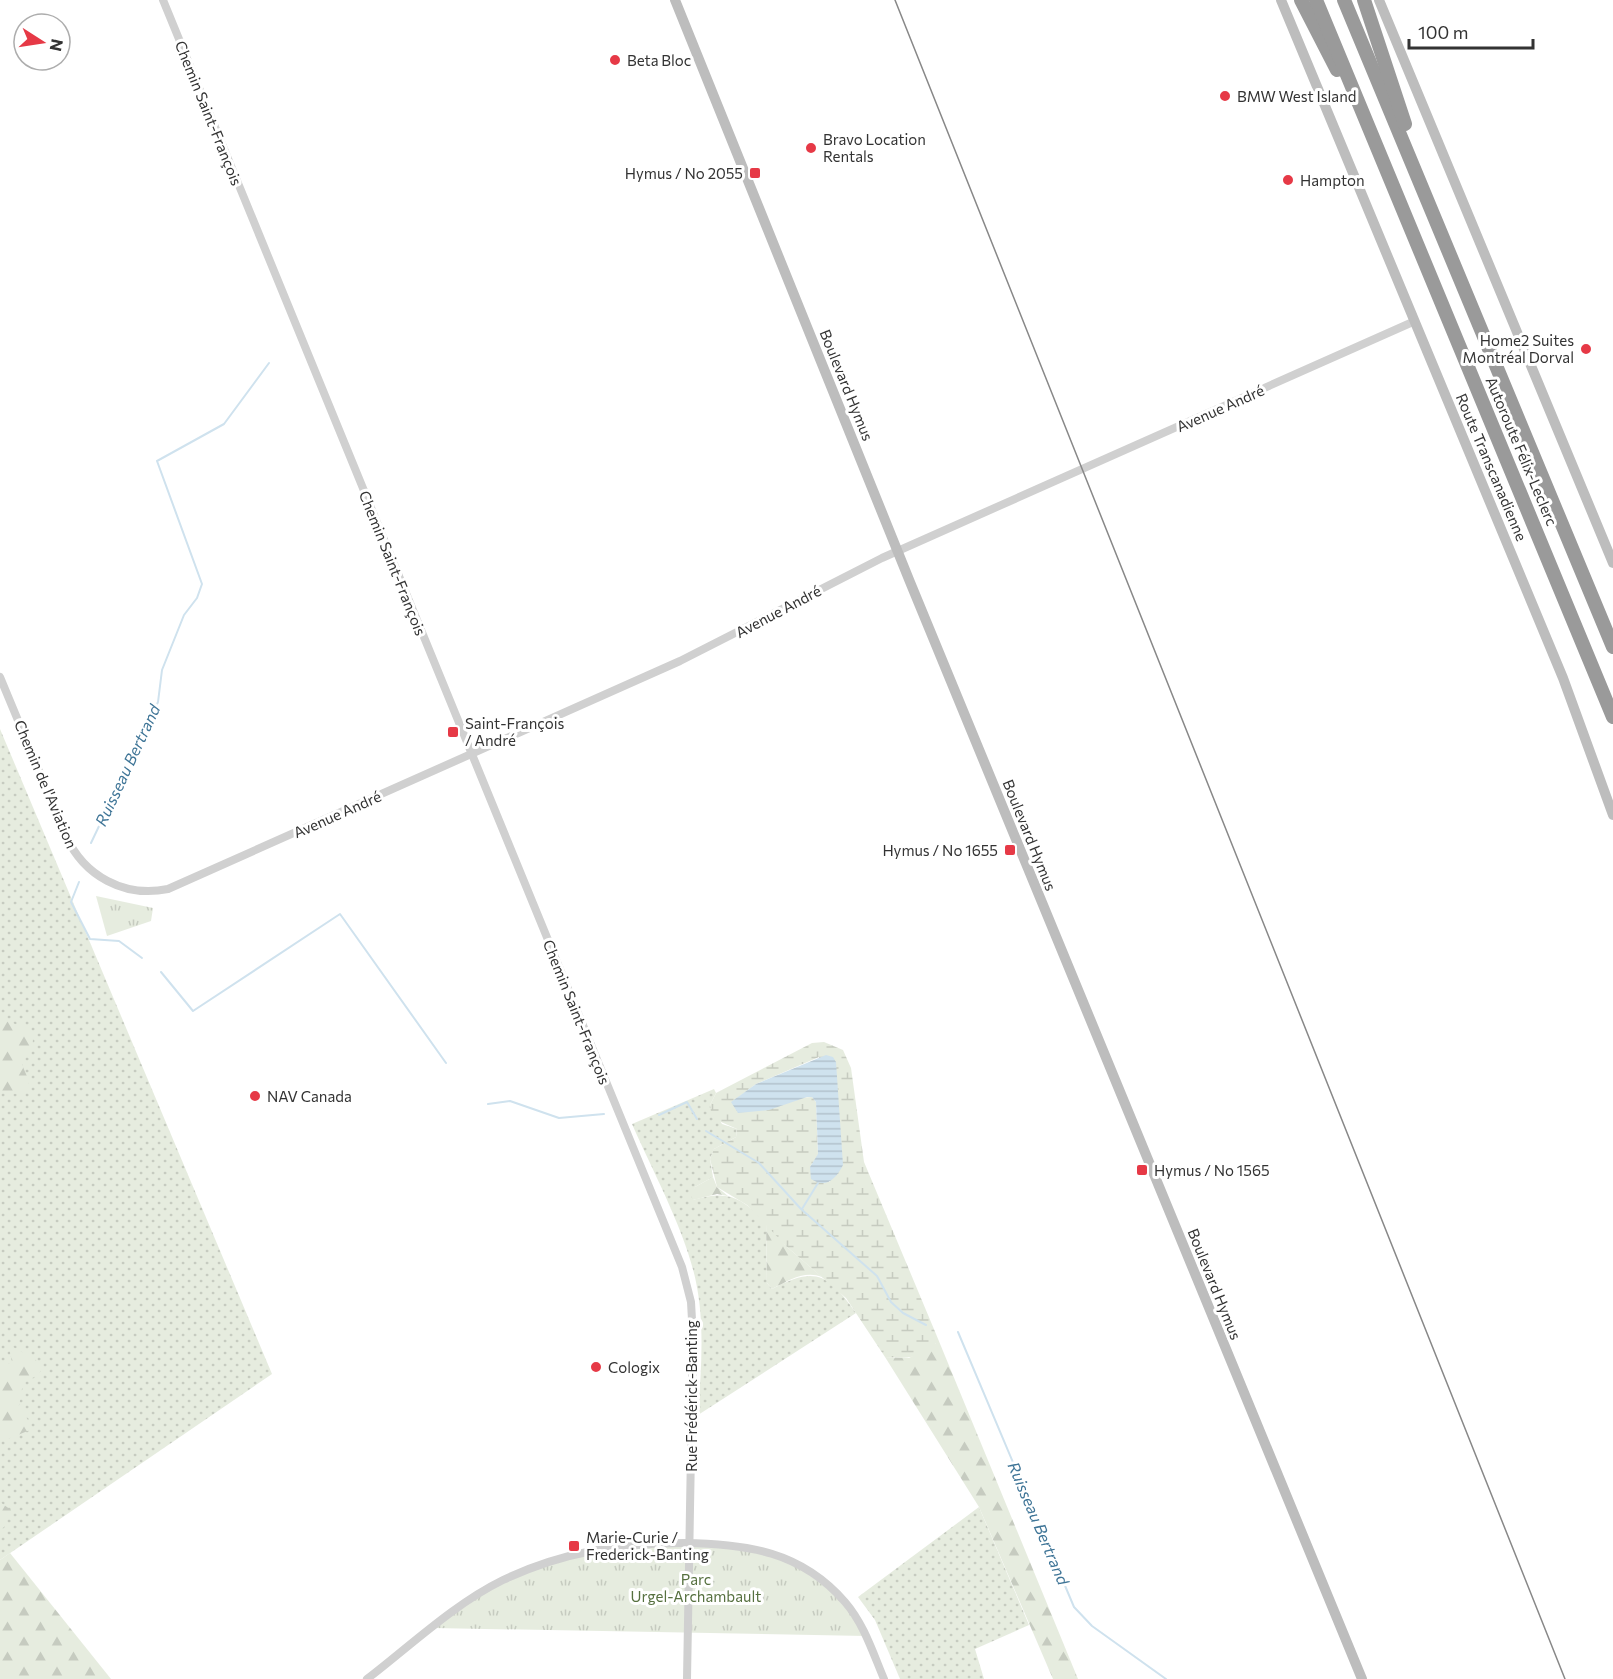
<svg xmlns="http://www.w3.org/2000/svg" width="1613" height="1679" font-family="Commissioner,sans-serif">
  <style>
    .grass { fill: url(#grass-dots) }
    .forest { fill: url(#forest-firs) }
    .wetland { fill: url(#wetland-marsh); fill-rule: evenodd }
    .park { fill: url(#park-tufts) }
    .water { fill: url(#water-rules) }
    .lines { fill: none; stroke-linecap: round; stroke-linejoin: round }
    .stream { stroke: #cfe2ee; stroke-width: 2 }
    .street { stroke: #d0d0d0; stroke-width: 8 }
    .secondary { stroke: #bdbdbd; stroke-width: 10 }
    .highway { stroke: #9a9a9a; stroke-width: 14 }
    .tram { stroke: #888; stroke-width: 1.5 }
    .poi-dot { fill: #e63946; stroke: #fff; stroke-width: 2 }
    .labels { text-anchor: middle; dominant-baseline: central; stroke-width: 6; stroke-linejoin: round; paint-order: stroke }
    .poi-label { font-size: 15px; fill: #333; stroke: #fff; text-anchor: start }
    .street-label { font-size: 15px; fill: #333; stroke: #fff }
    .park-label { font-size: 15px; fill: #56703f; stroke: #fff }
    .water-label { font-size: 16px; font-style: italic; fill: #3f7597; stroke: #fff }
  </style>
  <defs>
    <pattern id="grass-dots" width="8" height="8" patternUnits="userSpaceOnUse" patternTransform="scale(1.5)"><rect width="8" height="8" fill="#e6ecdf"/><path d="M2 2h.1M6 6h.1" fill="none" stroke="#c6cbc0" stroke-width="1.8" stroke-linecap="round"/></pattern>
    <pattern id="forest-firs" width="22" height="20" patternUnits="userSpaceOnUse" patternTransform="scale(1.5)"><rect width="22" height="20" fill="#e6ecdf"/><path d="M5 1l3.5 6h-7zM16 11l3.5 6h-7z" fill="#c6cbc0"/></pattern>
    <pattern id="wetland-marsh" width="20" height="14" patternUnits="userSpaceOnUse" patternTransform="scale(1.5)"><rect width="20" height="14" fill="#e6ecdf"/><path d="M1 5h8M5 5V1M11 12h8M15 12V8" fill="none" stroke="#c6cbc0"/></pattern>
    <pattern id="park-tufts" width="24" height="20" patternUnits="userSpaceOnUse" patternTransform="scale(1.5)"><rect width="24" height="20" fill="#e6ecdf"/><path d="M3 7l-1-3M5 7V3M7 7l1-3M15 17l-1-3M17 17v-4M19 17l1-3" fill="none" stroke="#c6cbc0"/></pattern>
    <pattern id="water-rules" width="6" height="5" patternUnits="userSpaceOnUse" patternTransform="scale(1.5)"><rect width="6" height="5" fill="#cfe2ee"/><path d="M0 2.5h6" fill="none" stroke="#b2c2cd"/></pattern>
  </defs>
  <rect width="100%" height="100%" fill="#fff"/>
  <g class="grass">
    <path d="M0,729L272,1374L0,1560Z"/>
    <path d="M714,1089L716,1093L710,1105L722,1124L737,1129L736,1137L714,1149L710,1159L713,1177L695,1187L693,1200C730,1190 739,1197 766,1222L767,1283L772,1289C815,1266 828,1273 856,1313L698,1415C701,1371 705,1325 696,1282C686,1232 653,1172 632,1124Z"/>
    <path d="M979,1507L1029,1625L975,1649L984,1679H900L875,1620L858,1597Z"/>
  </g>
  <g class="forest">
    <path d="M0,1019C10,1022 39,1029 32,1046C29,1053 23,1053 22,1061C22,1069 28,1075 29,1083L24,1094L0,1093Z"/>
    <path d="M713,1177L717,1187L728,1196L717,1194L693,1200L691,1195L695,1187Z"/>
    <path d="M766,1222L787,1247L822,1277C804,1270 788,1281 772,1289L767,1283Z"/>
    <path d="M936,1334L1078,1679H1053L979,1507L885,1357L909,1358L936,1343Z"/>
    <path d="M13,1347L35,1359L42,1369L38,1375L23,1383L19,1406L28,1420L30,1430L3,1441L0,1440V1365L12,1363L10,1352Z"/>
    <path d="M0,1502L11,1510L4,1527L0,1530Z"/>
    <path d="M10,1553L111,1679H0V1560Z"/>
  </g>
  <path class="wetland" d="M824,1042L843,1050L851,1068L864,1162L936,1334V1343C917,1360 910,1358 885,1357L846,1298L787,1247L747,1205L717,1187L710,1159L714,1149L736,1137L737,1129L712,1118L710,1105L716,1093L812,1043ZM819,1057L830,1182L810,1167L818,1155L816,1102L812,1097L732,1102L756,1084Z"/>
  <g class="park">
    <path d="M96,896L153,908L151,921L107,936Z"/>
    <path d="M733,1544L791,1561L845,1602L866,1636L434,1628L501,1581L593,1549Z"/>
  </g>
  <path class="water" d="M826,1055L833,1057L836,1062L843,1165C836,1179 826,1189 811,1179L810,1167L818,1154L816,1102L812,1097H807L769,1110L738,1113L731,1102L756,1084Z"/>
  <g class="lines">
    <g class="stream">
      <path d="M91,843L158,702L162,670L184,615L197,598L202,584L157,461L224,424L269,363"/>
      <path d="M79,882L71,902L90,939L119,941L142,958"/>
      <path d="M161,972L193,1011L340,914L446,1063"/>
      <path d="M488,1104L510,1101L559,1118L604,1114"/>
      <path d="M659,1115L687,1102L697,1119"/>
      <path d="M706,1131L759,1163L801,1209L877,1276L891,1302L903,1313L926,1325"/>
      <path d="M802,1209L818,1183"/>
      <path d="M958,1332L1074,1607L1092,1626L1166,1679"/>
    </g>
    <g class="street">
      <path d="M163,0L682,1267L691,1302L693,1338L687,1679"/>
      <path d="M0,677L66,836C84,876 124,898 168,889L680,661L882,558L1415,321"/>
      <path d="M367,1679C410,1646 454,1604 503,1580C562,1552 620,1543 684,1543C747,1544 801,1551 845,1602C864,1624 873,1653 884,1679"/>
    </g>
    <g class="secondary">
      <path d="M675,0L910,582L1362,1679"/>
      <path d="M1281,0L1563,678L1613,815"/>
      <path d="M1379,0L1613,563"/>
    </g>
    <g class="highway">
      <path d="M1301,0L1337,70"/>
      <path d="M1316,0L1613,717"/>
      <path d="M1344,0L1613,647"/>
      <path d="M1364,0L1405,124"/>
    </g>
    <path class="tram" d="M895,0L1565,1679"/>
  </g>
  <g class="poi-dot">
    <circle cx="615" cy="60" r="6"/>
    <circle cx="1225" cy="96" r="6"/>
    <circle cx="811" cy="148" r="6"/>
    <rect x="749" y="167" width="12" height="12" rx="3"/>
    <circle cx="1288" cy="180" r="6"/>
    <circle cx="1586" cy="349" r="6"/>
    <rect x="447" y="726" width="12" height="12" rx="3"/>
    <rect x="1004" y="844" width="12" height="12" rx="3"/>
    <circle cx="255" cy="1096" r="6"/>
    <rect x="1136" y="1164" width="12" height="12" rx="3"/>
    <circle cx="596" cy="1367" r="6"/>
    <rect x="568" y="1540" width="12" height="12" rx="3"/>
  </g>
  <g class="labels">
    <g class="poi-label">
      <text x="627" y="60">Beta Bloc</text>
      <text x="1237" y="96">BMW West Island</text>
      <text x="823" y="139">Bravo Location<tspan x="823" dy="17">Rentals</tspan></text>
      <text x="743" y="173" text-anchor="end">Hymus / No 2055</text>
      <text x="1300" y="180">Hampton</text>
      <text x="1574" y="340" text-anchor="end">Home2 Suites<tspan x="1574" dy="17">Montréal Dorval</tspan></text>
      <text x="465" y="723">Saint-François<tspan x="465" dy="17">/ André</tspan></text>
      <text x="998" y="850" text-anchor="end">Hymus / No 1655</text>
      <text x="267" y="1096">NAV Canada</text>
      <text x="1154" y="1170">Hymus / No 1565</text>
      <text x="608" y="1367">Cologix</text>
      <text x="586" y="1537">Marie-Curie /<tspan x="586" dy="17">Frederick-Banting</tspan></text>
    </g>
    <g class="street-label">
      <text transform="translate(209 113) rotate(68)">Chemin Saint-François</text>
      <text transform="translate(847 385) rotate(68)">Boulevard Hymus</text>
      <text transform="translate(1220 408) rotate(-24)">Avenue André</text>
      <text transform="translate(1522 451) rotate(67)">Autoroute Félix-Leclerc</text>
      <text transform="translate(1492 467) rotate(67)">Route Transcanadienne</text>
      <text transform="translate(393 563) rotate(68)">Chemin Saint-François</text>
      <text transform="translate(778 611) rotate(-28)">Avenue André</text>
      <text transform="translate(46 784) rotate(67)">Chemin de l'Aviation</text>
      <text transform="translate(337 814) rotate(-24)">Avenue André</text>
      <text transform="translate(1030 835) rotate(68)">Boulevard Hymus</text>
      <text transform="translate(577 1012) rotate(68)">Chemin Saint-François</text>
      <text transform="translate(1215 1284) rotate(68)">Boulevard Hymus</text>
      <text transform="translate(691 1396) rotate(-90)">Rue Frédérick-Banting</text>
    </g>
    <g class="park-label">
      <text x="696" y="1579">Parc<tspan x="696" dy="17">Urgel-Archambault</tspan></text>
    </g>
    <g class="water-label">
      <text transform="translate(127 765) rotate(-65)">Ruisseau Bertrand</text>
      <text transform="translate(1039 1523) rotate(67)">Ruisseau Bertrand</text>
    </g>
  </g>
  <g transform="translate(42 42) rotate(102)"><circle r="28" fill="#ffffff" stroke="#adadad" stroke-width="1.5"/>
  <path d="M0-4.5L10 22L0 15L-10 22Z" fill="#e63946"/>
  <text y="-9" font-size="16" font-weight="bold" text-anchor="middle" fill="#333333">N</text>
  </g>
  <path d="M1409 39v9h124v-9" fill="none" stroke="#333333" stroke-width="3"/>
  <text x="1418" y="39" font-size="18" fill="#333333" stroke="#ffffff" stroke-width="4.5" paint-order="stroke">100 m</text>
</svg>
